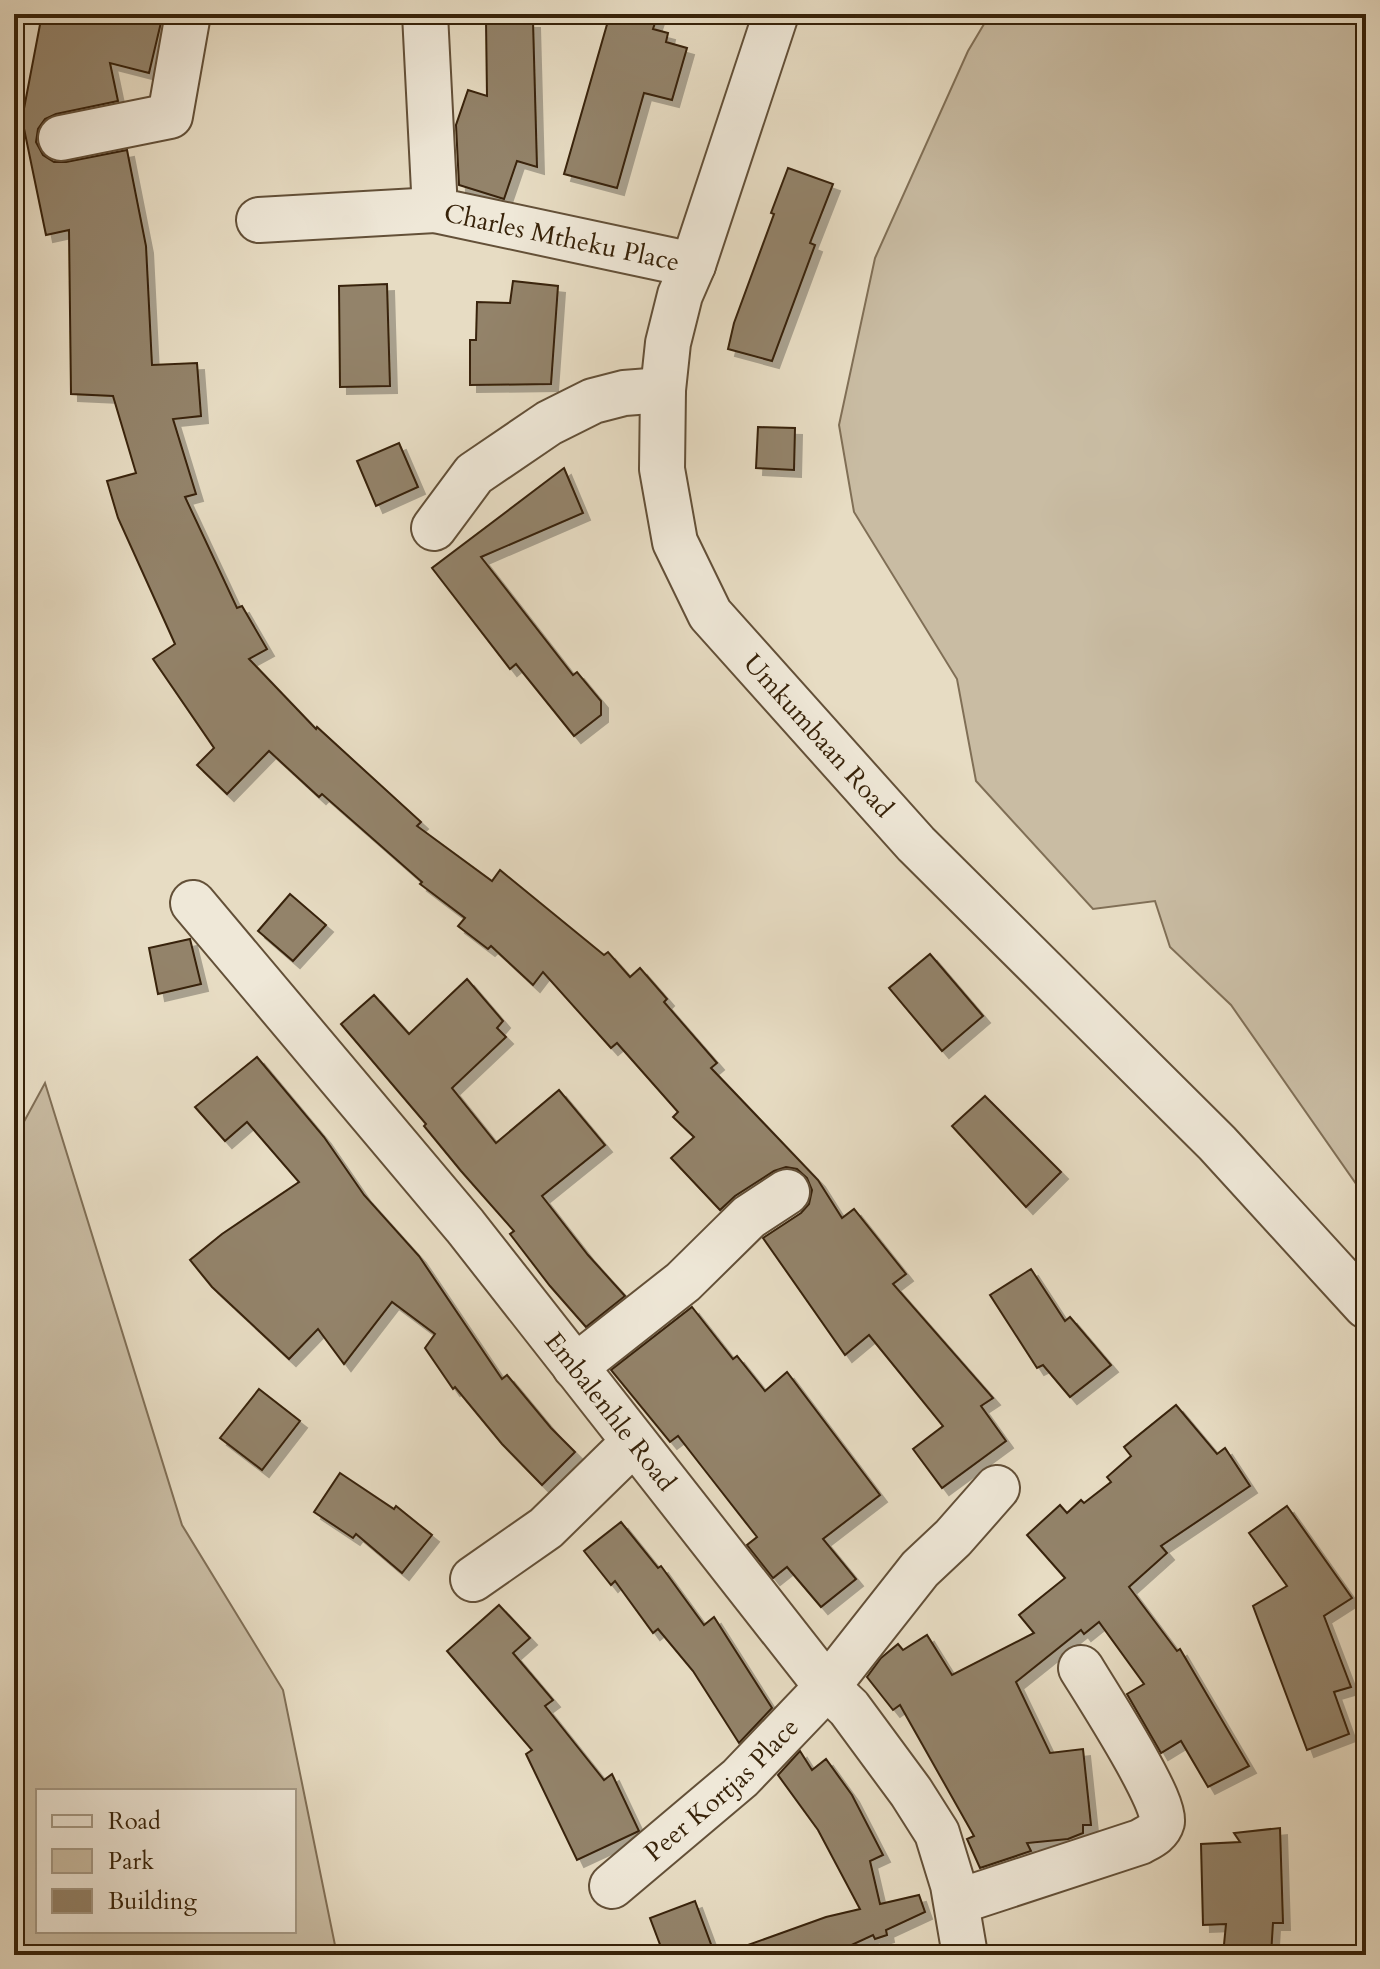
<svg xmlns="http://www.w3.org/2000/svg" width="1380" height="1969" font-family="Cardo,serif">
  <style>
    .green { fill: #c9bca3; stroke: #806f56; stroke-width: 2; fill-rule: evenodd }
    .building { fill: #93836a; stroke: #372209; stroke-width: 2; filter: url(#shadow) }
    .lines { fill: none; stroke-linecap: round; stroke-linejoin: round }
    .minor-casing { stroke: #635038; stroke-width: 48 }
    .minor { stroke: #efe8d8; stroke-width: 44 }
    .labels { text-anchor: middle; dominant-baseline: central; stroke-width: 8; stroke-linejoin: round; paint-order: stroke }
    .street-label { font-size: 26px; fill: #372209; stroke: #efe8d8 }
  </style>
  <defs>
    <filter id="shadow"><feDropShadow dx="7" dy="7" stdDeviation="0" flood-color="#0004"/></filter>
  </defs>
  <rect width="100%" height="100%" fill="#e7dcc3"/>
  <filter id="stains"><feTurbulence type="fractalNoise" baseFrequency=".0025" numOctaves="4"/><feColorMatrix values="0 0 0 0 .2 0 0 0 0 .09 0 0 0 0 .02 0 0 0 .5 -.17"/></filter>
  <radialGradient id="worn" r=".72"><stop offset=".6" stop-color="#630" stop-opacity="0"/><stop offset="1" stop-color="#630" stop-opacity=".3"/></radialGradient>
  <g class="green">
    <path d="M990,14H1366V1198L1231,1005L1170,947L1155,901L1093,909L976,781L957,679L854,512L839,425L875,258L968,51Z"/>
    <path d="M45,1083L182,1525L283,1690L337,1955H14V1140ZM38,1791H294V1931H38Z"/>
  </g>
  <g class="building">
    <path d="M42,14H163L149,73L110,63L118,101L56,114L45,119L38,129L36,142L43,155L54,162H66L127,150L146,246L152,365L197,363L201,416L173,419L196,494L185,497L237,608L242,606L267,649L249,659L316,729L317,727L421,822L417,826L492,881L500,870L604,955L608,952L630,977L640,968L667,999L664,1002L717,1063L711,1068L818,1180L842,1218L854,1209L906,1274L893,1284L993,1398L981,1406L1006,1441L942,1488L913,1449L943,1426L869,1335L845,1355L763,1238L801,1213L809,1204L812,1190L807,1178L797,1169L786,1167L774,1171L735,1196L720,1210L671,1158L694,1137L673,1117L678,1112L617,1043L611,1048L543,972L533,985L491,946L488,949L458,926L465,918L420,884L422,882L322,794L319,797L269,751L227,794L197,765L214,748L153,659L175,644L118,518L107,481L136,473L113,396L71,394L69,230L46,235L22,119Z"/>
    <path d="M610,14H658L653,29L668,33L666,42L687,48L672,100L644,93L617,188L564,174Z"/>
    <path d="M486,21H533L537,167L517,161L504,199L459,185L456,125L468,90L487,96Z"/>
    <path d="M788,168L833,184L810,243L815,245L772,361L728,349L734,323L774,214L771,213Z"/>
    <path d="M513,281L558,286L551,384L470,385V340H476L477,302L510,303Z"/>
    <path d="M387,284L390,386L340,387L339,286Z"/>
    <path d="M758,427L795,428L794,470L756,468Z"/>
    <path d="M399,443L418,487L376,506L357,461Z"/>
    <path d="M564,468L583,513L481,557L573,675L577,672L601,701V715L574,736L516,664L510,669L432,568Z"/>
    <path d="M290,894L326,925L293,961L258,931Z"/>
    <path d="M190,939L201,984L158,994L149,948Z"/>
    <path d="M930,954L983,1016L942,1051L889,988Z"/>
    <path d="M467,979L503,1021L497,1028L506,1037L452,1088L496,1143L559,1090L605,1145L542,1196L588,1255L625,1296L586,1327L550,1286L510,1234L514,1231L461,1171L424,1126L426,1124L341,1024L374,995L409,1034Z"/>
    <path d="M257,1057L324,1137L364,1195L419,1256L502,1379L507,1375L551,1428L575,1452L542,1485L502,1444L455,1387L453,1389L425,1348L435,1334L392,1302L344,1364L318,1329L289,1359L212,1287L190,1260L222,1234L299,1182L247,1122L225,1141L195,1107Z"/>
    <path d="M985,1096L1061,1172L1026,1207L952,1126Z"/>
    <path d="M1031,1269L1065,1321L1070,1317L1111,1365L1070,1397L1043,1365L1037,1368L990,1295Z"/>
    <path d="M692,1307L733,1359L737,1356L765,1391L787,1372L880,1495L823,1539L856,1579L821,1607L787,1567L773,1578L747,1545L757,1537L703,1468L678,1436L670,1442L611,1370Z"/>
    <path d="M259,1389L300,1421L262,1470L220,1438Z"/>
    <path d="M1176,1405L1217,1454L1225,1448L1250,1486L1161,1546L1167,1553L1129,1587L1177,1651L1180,1649L1249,1766L1208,1787L1181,1741L1161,1753L1127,1694L1144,1684L1099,1622L1084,1634L1081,1630L1016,1682L1050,1753L1083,1749L1091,1825H1083V1833L1068,1839L1027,1843L1031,1851L980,1868L967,1839L974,1836L900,1705L893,1710L867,1677L881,1658L898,1644L903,1650L927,1635L952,1675L1034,1633L1019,1615L1065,1578L1027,1535L1060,1505L1067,1513L1081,1500L1084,1503L1111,1482L1107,1477L1131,1456L1124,1447Z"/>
    <path d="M340,1473L394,1509L396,1506L432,1535L402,1573L356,1534L353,1538L314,1512Z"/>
    <path d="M1287,1506L1352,1598L1324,1616L1351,1687L1334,1692L1349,1734L1307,1750L1253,1606L1287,1586L1249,1533Z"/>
    <path d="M621,1522L658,1568L661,1566L704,1625L714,1617L772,1708L739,1743L693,1671L658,1629L653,1633L615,1581L611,1585L584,1551Z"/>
    <path d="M499,1605L530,1638L513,1653L553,1700L545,1706L604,1780L612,1774L639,1831L577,1860L526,1754L532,1750L447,1651Z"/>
    <path d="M800,1751L812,1770L826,1759L852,1795L883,1855L870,1861L880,1904L919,1895L925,1912L886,1930L887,1935L875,1939L873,1935L830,1955H735L734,1950L826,1917L860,1909L818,1830L778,1775Z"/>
    <path d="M1280,1828L1283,1923H1273L1271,1955H1223L1226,1924L1203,1925L1201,1844L1240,1842L1234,1833Z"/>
    <path d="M695,1901L712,1947L690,1955H664L650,1918Z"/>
  </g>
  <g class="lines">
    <defs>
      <g id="minor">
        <path id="s1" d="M425,14L435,210L693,265"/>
        <path id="s2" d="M776,14L693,265L680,295L668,343L663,390L662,469L675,542L710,614L916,844L1217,1143L1366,1306"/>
        <path d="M61,138L170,116L188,14"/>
        <path d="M259,220L435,210"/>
        <path d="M434,528L474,474L549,423L593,401L624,393L663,390"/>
        <path id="s3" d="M193,903L465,1226L827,1687L849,1708L911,1792L937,1833L953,1885L965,1955"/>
        <path d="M575,1367L683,1282L749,1217L787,1192"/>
        <path d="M473,1579L546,1528L634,1442"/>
        <path id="s4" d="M612,1886L740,1778L827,1687L920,1569L953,1538L997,1488"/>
        <path d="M957,1902L1140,1842C1149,1837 1159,1833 1162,1822C1167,1802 1095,1691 1081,1668"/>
      </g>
    </defs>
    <use href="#minor" class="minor-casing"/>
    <use href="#minor" class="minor"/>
  </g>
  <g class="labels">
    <g class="street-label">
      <text stroke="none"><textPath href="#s1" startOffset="326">Charles Mtheku Place</textPath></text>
      <text stroke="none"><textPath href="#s2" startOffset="790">Umkumbaan Road</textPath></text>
      <text stroke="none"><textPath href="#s3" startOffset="658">Embalenhle Road</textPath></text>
      <text stroke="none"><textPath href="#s4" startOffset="146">Peer Kortjas Place</textPath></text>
    </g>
  </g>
  <rect width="1380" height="1969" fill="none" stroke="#e7dcc3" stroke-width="48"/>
  <rect x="16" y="16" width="1348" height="1937" fill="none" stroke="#372209" stroke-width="4"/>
  <rect x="24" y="24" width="1332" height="1921" fill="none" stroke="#372209" stroke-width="2"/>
  <rect x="36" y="1789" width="260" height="144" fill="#efe8d8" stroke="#a59985" stroke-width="2"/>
  <rect x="52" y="1815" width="40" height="12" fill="#efe8d8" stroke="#a59985" stroke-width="2"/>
  <text x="108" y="1829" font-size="24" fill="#372209">Road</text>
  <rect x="52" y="1849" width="40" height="24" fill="#c9bca3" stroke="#a59985" stroke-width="2"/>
  <text x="108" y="1869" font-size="24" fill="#372209">Park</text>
  <rect x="52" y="1889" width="40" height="24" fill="#93836a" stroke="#a59985" stroke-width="2"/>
  <text x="108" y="1909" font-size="24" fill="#372209">Building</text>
  <rect width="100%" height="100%" filter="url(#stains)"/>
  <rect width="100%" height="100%" fill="url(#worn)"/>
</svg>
